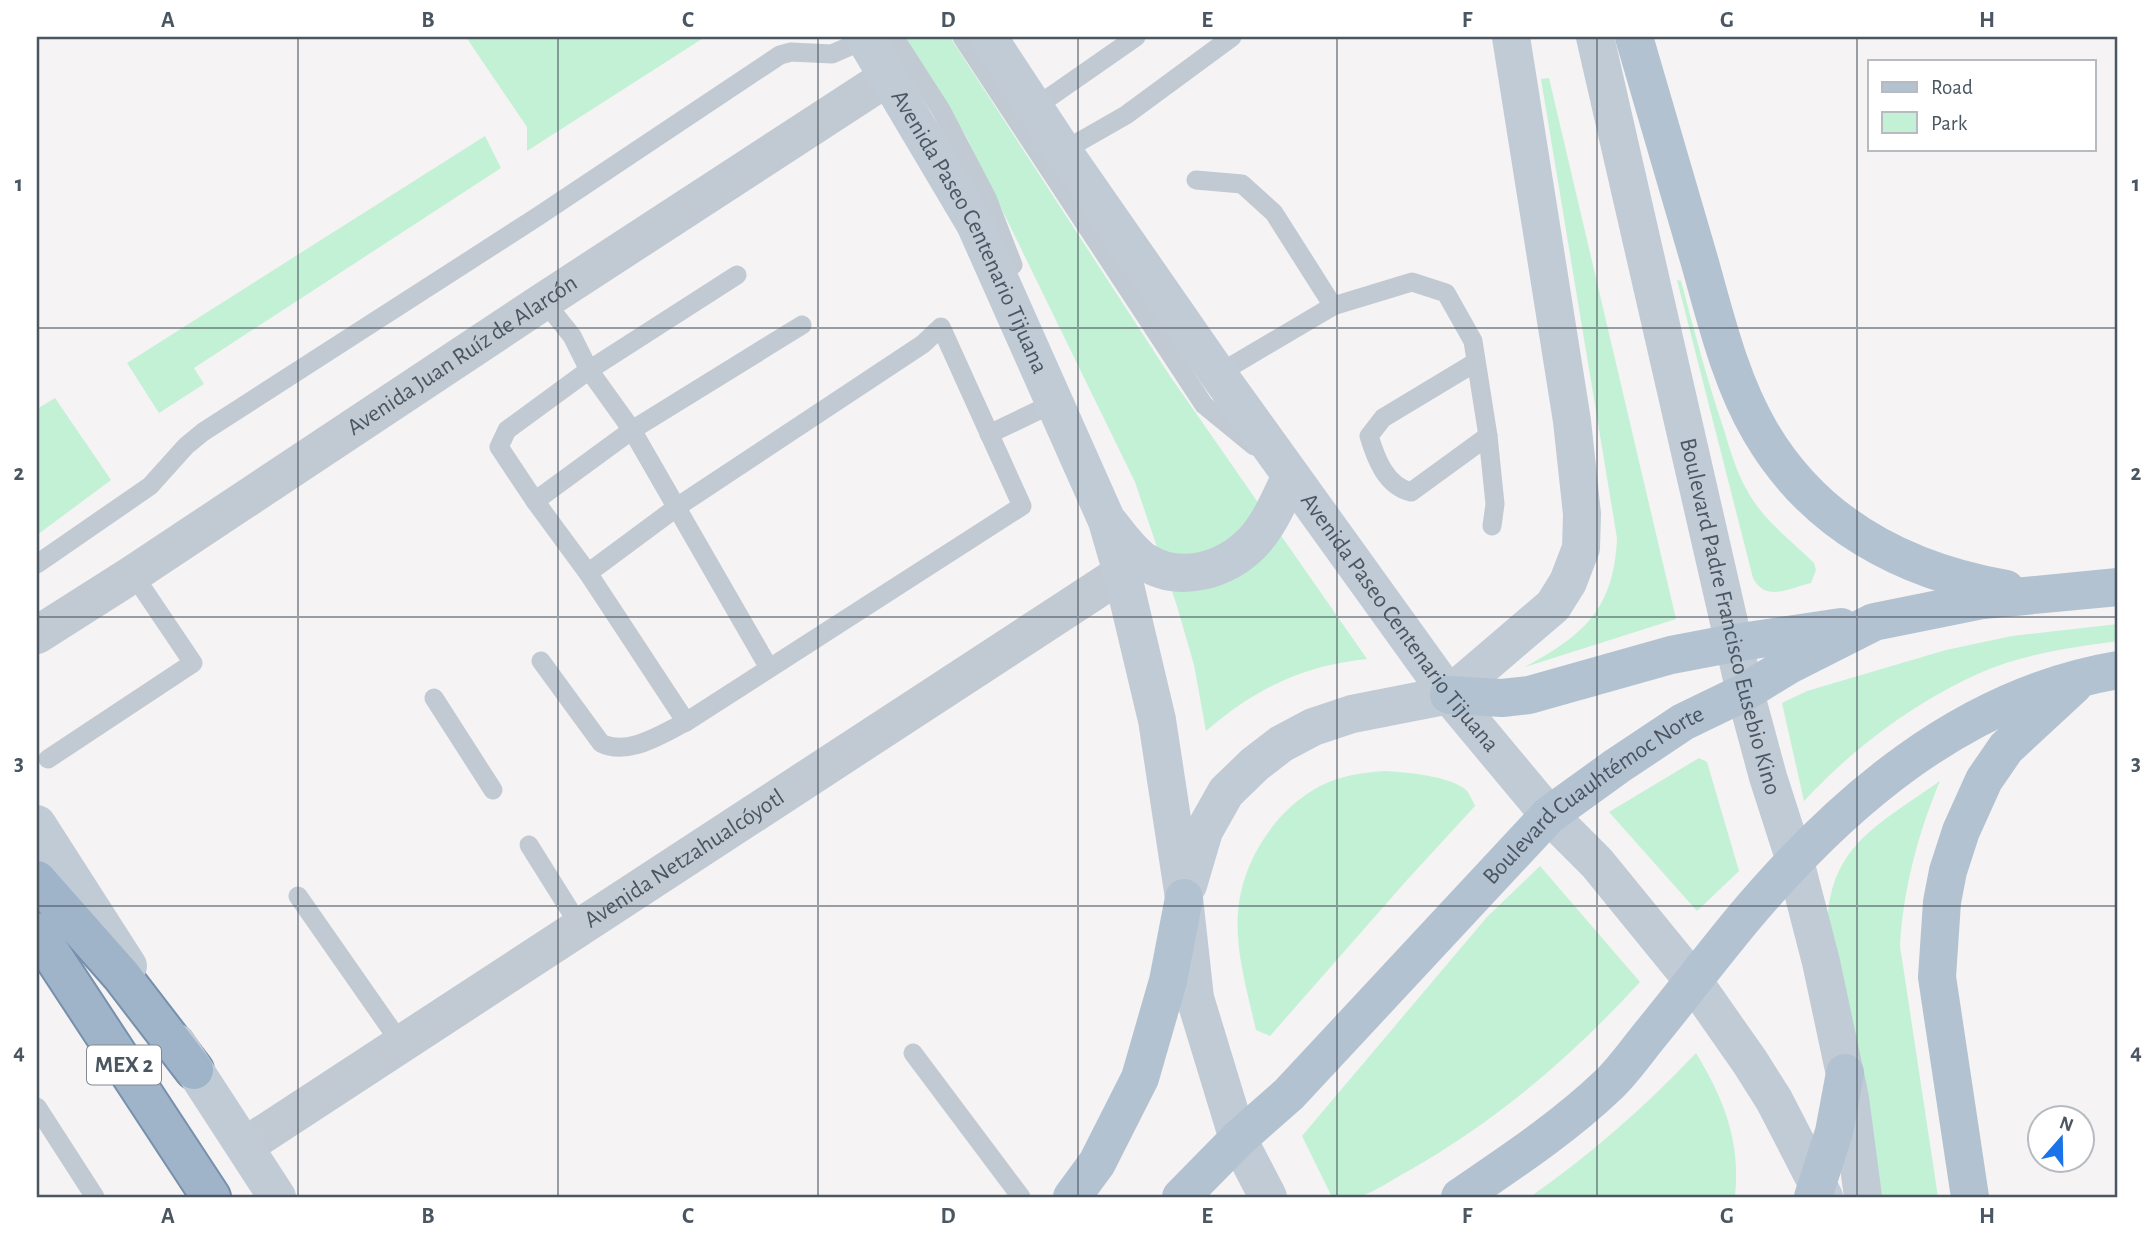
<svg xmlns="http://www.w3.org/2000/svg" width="2155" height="1234" font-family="'Alegreya Sans',sans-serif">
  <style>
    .green { fill: #c3f1d5 }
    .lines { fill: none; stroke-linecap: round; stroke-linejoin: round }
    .trunk-casing { stroke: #7690ad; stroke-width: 42 }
    .service { stroke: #c1cad2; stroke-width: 19 }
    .tertiary { stroke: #c1cad2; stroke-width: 38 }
    .secondary { stroke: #c1cbd6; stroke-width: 38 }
    .primary { stroke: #b3c2d1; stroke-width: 38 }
    .trunk { stroke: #9fb4c9; stroke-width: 38 }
    .grid { fill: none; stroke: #4a5661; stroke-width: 2; stroke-opacity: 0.55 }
    .labels { text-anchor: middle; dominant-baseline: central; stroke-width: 7; stroke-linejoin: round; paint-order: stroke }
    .shield { fill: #fff; stroke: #808990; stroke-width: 2 }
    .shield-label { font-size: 23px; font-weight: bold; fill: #4a5661 }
    .street-label { font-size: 24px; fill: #4a5661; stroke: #fff }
    .neatline { fill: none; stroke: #4a5661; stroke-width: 2.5 }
    .grid-label { font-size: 23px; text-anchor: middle; font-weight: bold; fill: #4a5661 }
  </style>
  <rect width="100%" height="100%" fill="#f5f3f3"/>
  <g class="green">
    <path d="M466,37H705L527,151V127Z"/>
    <path d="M903,37H950L1170,376L1367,659C1302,666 1256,688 1206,731L1194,665L1177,606L1135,482L966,136Z"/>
    <path d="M1549,78L1676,619L1525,667C1584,635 1614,609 1617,538L1541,79Z"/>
    <path d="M485,136L501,168L194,368L204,384L159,413L127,363Z"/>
    <path d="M1677,280L1681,281C1694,330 1707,379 1723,427C1730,449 1736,472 1748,492C1764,521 1792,541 1814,563L1816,570L1811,583C1789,588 1766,603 1753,578Z"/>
    <path d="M55,398L111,480L37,535V409Z"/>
    <path d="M2118,624V641C2073,647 2024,654 1982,672C1916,701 1853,748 1804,801L1782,703L1807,691L1946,650L2012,636Z"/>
    <path d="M1699,758L1707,762L1739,871L1697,911L1609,812Z"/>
    <path d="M1385,771C1404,772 1453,776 1467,791C1470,795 1473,802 1475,806L1407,880L1270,1036L1256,1030C1247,990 1233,945 1239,903C1246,851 1286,796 1337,779C1353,774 1369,772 1385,771Z"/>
    <path d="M1940,781C1918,833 1903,890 1900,946L1938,1197H1882L1828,948C1821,851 1870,830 1940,781Z"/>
    <path d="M1540,866L1640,982C1572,1056 1498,1120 1410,1170C1394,1178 1376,1192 1358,1197C1350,1199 1340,1197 1332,1197L1302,1136L1487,917Z"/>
    <path d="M1696,1053C1724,1099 1741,1142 1735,1197H1530C1590,1155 1645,1107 1696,1053Z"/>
  </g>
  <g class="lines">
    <defs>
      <g id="trunk">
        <path d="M37,880L121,975L194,1070"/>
        <path d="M37,932L211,1197"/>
      </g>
    </defs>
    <use href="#trunk" class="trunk-casing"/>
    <g class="service">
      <path d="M894,37L941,110L987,198L1013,265"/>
      <path d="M962,37L1204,405L1254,446"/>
      <path d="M1034,108L1136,37"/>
      <path d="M1063,151L1126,115L1232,37"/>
      <path d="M1196,180L1242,184L1274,213L1333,306"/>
      <path d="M544,301L572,336L589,370L632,430L769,668"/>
      <path d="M1476,362L1383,418L1369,436C1376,459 1386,486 1411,492L1488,436"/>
      <path d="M1218,374L1333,306L1412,282L1446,293L1473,341L1488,436L1495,504L1492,526"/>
      <path d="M989,434L1054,403L1053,397"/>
      <path d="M535,501L632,430L802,325"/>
      <path d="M37,564L150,486L186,446L203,432L537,217L780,55L791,52L832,54L866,39"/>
      <path d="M541,661L601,743C628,757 661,734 686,722L1022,506L941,327L923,344L677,507L588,573"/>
      <path d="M434,698L493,790"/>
      <path d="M686,722L588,573L535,501L499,447L507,430L589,370L737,275"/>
      <path d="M48,759L193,663L133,574"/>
      <path d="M529,845L581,928"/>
      <path d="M298,896L402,1045"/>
      <path d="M913,1053L1021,1197"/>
      <path d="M37,1107L95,1197"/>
    </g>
    <g class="tertiary">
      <path id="s1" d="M37,635L133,574L544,301L888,77"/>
      <path id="s2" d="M245,1146L1122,573"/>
    </g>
    <g class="secondary">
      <path id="s3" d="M864,37L975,224L1107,521L1122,573L1157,720L1184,898L1195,998L1238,1139L1268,1197"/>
      <path id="s4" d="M988,37L1063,151L1218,374L1449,695L1549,815L1597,863L1694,982L1750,1062L1774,1100L1824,1197"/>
      <path id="s5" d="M1595,37L1745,692L1768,777L1795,861L1821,962L1850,1098L1863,1197"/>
      <path d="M1111,525C1121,538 1131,552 1144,561C1179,584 1225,571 1253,542C1270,524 1280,498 1291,476"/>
      <path d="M37,824L128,966"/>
      <path d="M1188,885L1204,831L1226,792L1255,764L1281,744L1313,727L1352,714L1449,695L1553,606L1568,582L1581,548L1582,514L1572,421L1511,37"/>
      <path d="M177,1043L277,1197"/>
    </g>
    <g class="primary">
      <path d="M1634,37C1656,110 1677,183 1698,256C1715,315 1729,378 1760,431C1814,524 1904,571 2006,589"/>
      <path d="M1449,695L1502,698L1529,695L1671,655L1734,643L1841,627"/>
      <path d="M1072,1197L1097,1163L1140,1078L1168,981L1184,898"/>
      <path id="s6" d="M1181,1197L1238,1139L1289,1094L1549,815L1617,766L1683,722L1745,692L1789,665L1874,622L1983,600L2118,587"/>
      <path d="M1460,1197C1511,1162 1563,1128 1608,1085C1623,1071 1636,1052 1649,1036C1680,998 1710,959 1742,920C1840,803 1963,696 2118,670"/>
      <path d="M1813,1197L1834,1132L1845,1073"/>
      <path d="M1970,1197L1937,977L1942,902L1948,871L1961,831L1984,780L2006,748L2074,685"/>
    </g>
    <use href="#trunk" class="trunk"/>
  </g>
  <path class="grid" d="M298,37V1197M558,37V1197M818,37V1197M1078,37V1197M1337,37V1197M1597,37V1197M1857,37V1197M37,328H2118M37,617H2118M37,906H2118"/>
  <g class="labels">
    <rect class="shield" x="87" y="1045.5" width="74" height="39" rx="5"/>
    <g class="shield-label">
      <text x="124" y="1065">MEX 2</text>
    </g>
    <g class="street-label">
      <text stroke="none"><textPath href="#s3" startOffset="222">Avenida Paseo Centenario Tijuana</textPath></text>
      <text stroke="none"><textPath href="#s1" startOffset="509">Avenida Juan Ruíz de Alarcón</textPath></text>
      <text stroke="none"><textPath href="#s5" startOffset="595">Boulevard Padre Francisco Eusebio Kino</textPath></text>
      <text stroke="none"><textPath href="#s4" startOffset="716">Avenida Paseo Centenario Tijuana</textPath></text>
      <text stroke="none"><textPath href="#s6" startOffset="578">Boulevard Cuauhtémoc Norte</textPath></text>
      <text stroke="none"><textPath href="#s2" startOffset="525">Avenida Netzahualcóyotl</textPath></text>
    </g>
  </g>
  <rect width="2155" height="1234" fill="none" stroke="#ffffff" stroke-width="77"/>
  <rect x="1868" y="60" width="228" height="91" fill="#ffffff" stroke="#b7bbc0" stroke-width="2"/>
  <rect x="1882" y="82" width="35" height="10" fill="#b3c2d1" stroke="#b7bbc0" stroke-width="2"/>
  <text x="1931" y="94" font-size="21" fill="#4a5661">Road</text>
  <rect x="1882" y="112" width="35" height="21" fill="#c3f1d5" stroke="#b7bbc0" stroke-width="2"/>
  <text x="1931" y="130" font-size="21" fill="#4a5661">Park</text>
  <g transform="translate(2061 1139) rotate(20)"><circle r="33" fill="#ffffff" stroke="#b7bbc0" stroke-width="2"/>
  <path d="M0-5L12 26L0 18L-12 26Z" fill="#1a73e8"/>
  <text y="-10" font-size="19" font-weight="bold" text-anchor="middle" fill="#4a5661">N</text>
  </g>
  <rect x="38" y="38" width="2078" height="1158" class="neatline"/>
  <g class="grid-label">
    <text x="168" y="27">A</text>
    <text x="428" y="27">B</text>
    <text x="688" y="27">C</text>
    <text x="948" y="27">D</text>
    <text x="1207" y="27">E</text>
    <text x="1467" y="27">F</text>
    <text x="1727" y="27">G</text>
    <text x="1987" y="27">H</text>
    <text x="19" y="191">1</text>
    <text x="2136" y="191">1</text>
    <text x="19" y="480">2</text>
    <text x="2136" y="480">2</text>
    <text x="19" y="770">3</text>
    <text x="2136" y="770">3</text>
    <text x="19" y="1059">4</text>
    <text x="2136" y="1059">4</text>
    <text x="168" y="1223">A</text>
    <text x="428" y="1223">B</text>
    <text x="688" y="1223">C</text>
    <text x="948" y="1223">D</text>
    <text x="1207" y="1223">E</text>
    <text x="1467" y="1223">F</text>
    <text x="1727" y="1223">G</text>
    <text x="1987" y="1223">H</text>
  </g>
</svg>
